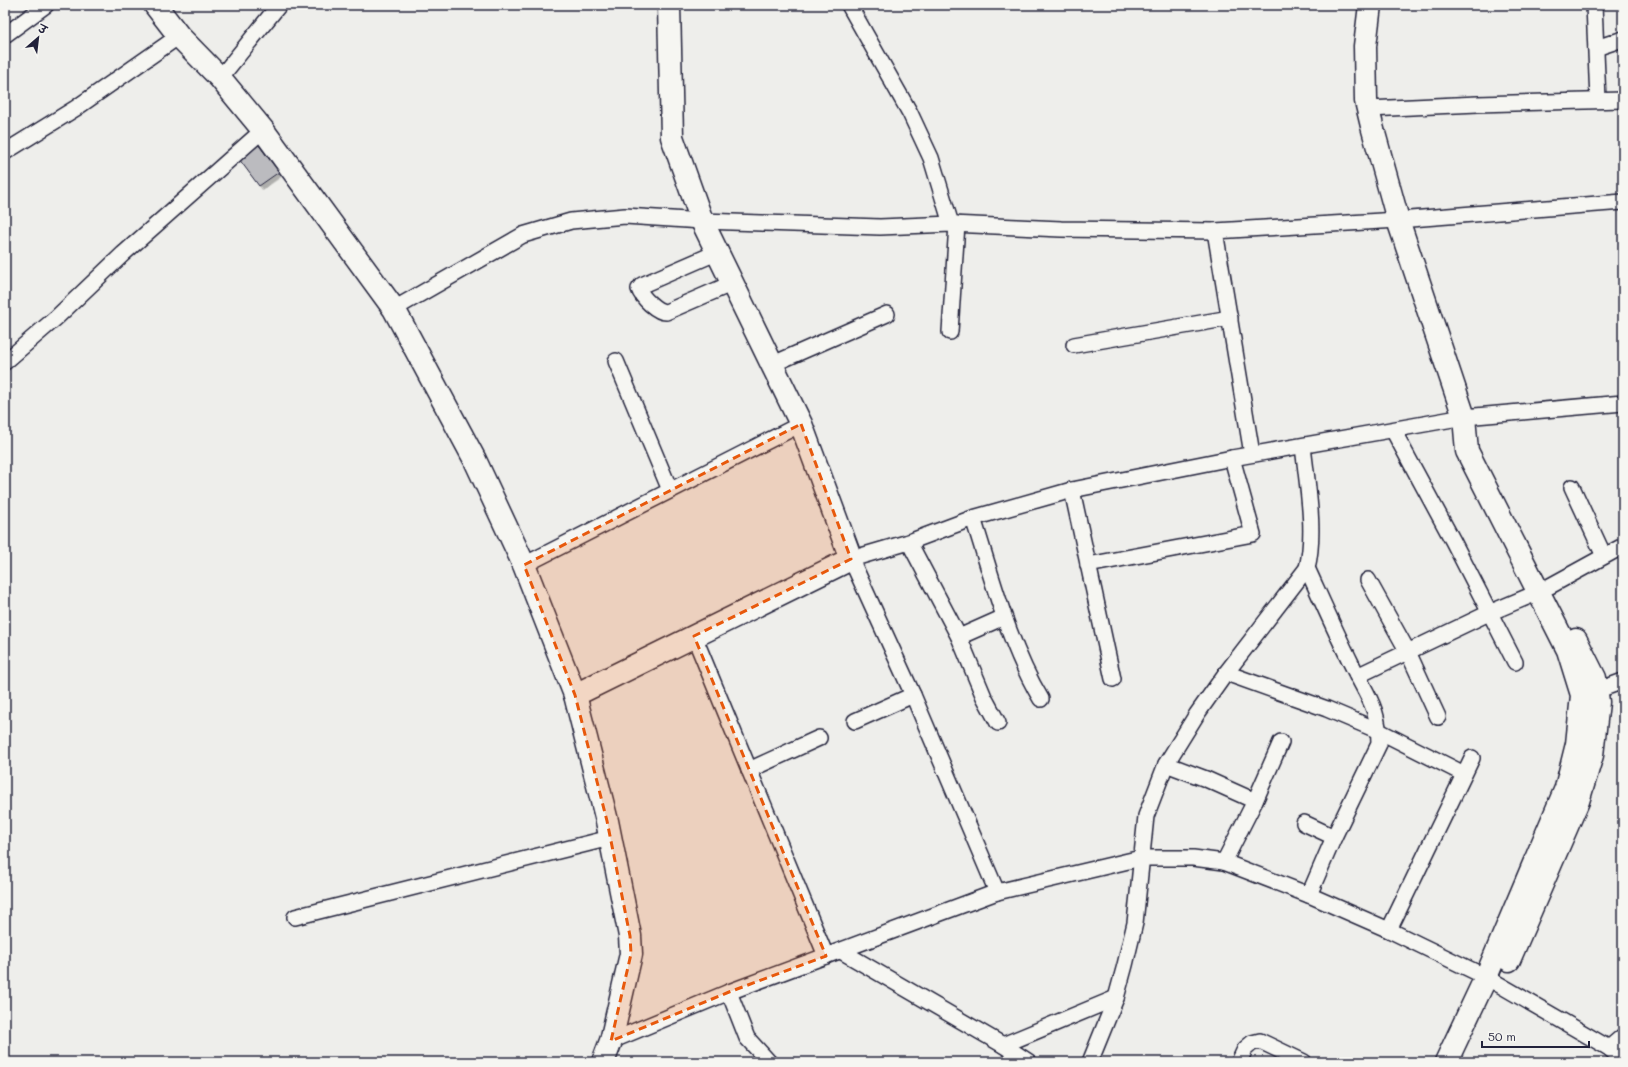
<svg xmlns="http://www.w3.org/2000/svg" width="1628" height="1067" font-family="Mali,'Playpen Sans Deva',sans-serif">
  <style>
    .building { fill: #bbbbbf; stroke: #22223b; filter: url(#shadow) }
    .lines { fill: none; stroke-linecap: round; stroke-linejoin: round }
    .street-casing { stroke: #22223b; stroke-width: 18 }
    .secondary-casing { stroke: #22223b; stroke-width: 25 }
    .street { stroke: #f6f6f2; stroke-width: 15 }
    .secondary { stroke: #f6f6f2; stroke-width: 22 }
    .marked { fill: #e8590c; fill-opacity: 0.2; stroke: #e8590c; stroke-width: 3; stroke-dasharray: 8 5; stroke-linejoin: round }
  </style>
  <defs>
    <filter id="shadow"><feDropShadow dx="3.5" dy="3.5" stdDeviation="0" flood-color="#0004"/></filter>
  </defs>
  <rect width="100%" height="100%" fill="#eeeeeb"/>
  <filter id="ink" filterUnits="userSpaceOnUse"><feTurbulence type="fractalNoise" baseFrequency=".025" numOctaves="2"/><feDisplacementMap in="SourceGraphic" scale="8" xChannelSelector="R" yChannelSelector="G"/><feConvolveMatrix kernelMatrix="1 2 1 2 8 2 1 2 1" color-interpolation-filters="sRGB"/></filter>
  <g filter="url(#ink)">
    <path class="building" d="M258,144L279,172L259,186L239,159Z"/>
    <g class="lines">
      <defs>
        <g id="street">
          <path d="M849,5L910,113L931,158L951,224"/>
          <path d="M1594,5L1598,100"/>
          <path d="M5,35L46,5"/>
          <path d="M1596,48L1623,39"/>
          <path d="M220,78L279,5"/>
          <path d="M1368,109L1478,104L1623,100"/>
          <path d="M5,152L76,108L179,36"/>
          <path d="M1215,231L1252,454"/>
          <path d="M718,252L642,285L639,289C642,298 657,312 666,312L733,283"/>
          <path d="M394,309L523,235L571,221L625,216L702,221L880,227L951,224L1061,229L1215,231L1398,220L1623,202"/>
          <path d="M950,332L957,224"/>
          <path d="M1074,345L1230,318"/>
          <path d="M616,361L670,490"/>
          <path d="M5,362L57,317L123,254L263,130"/>
          <path d="M773,364L887,314"/>
          <path d="M1393,430L1453,541L1515,662"/>
          <path d="M1572,487L1604,556"/>
          <path d="M1072,490L1113,679"/>
          <path d="M973,518C992,577 1009,646 1041,699"/>
          <path d="M909,542L959,637L984,697L998,723"/>
          <path d="M524,565L801,424"/>
          <path d="M1088,565L1253,534L1232,458"/>
          <path d="M1307,568C1322,601 1336,633 1352,665C1367,696 1379,707 1379,744L1334,837L1309,895"/>
          <path d="M1368,580L1408,652L1438,717"/>
          <path d="M1550,586L1623,546"/>
          <path d="M694,636L826,956"/>
          <path d="M959,637L1004,617"/>
          <path d="M1226,673L1327,709L1379,731L1464,774"/>
          <path d="M1357,676L1489,613L1539,592"/>
          <path d="M1596,691L1623,681"/>
          <path d="M855,721L913,695"/>
          <path d="M1166,764L1206,779L1255,801"/>
          <path d="M749,770L819,738"/>
          <path d="M1304,823L1334,837"/>
          <path d="M1224,862L1255,801L1281,742"/>
          <path d="M997,892L913,695L851,559L909,542L973,518L1072,490L1232,458L1464,417L1623,403"/>
          <path d="M295,917L610,838"/>
          <path d="M1389,930L1472,758"/>
          <path d="M841,951L1003,1045L1029,1062"/>
          <path d="M729,992L747,1038L769,1062"/>
          <path d="M611,1041L729,992L997,892L1141,858H1193L1224,862L1309,895L1389,930L1486,977L1609,1048L1623,1060"/>
          <path d="M1003,1045L1116,998"/>
          <path d="M1609,1048L1623,1036"/>
          <path d="M1090,1062L1116,998L1125,965L1135,923L1146,816L1166,764L1197,714L1226,673L1307,568C1316,531 1307,484 1303,446"/>
          <path d="M1239,1062L1245,1049L1252,1043L1260,1041L1304,1062"/>
        </g>
        <g id="secondary">
          <path d="M155,5L179,36L220,78L263,130L394,309L475,460L524,565L575,695L607,821L630,936L631,954L611,1041L603,1062"/>
          <path d="M1370,5L1365,46L1366,101L1372,126L1398,220L1464,417L1467,451L1568,650L1582,695L1577,744L1566,788L1486,977L1446,1062"/>
          <path d="M575,695L851,559L801,424L702,221L672,137L669,5"/>
          <path d="M1509,960L1578,801L1592,755L1598,702L1595,678L1576,640"/>
        </g>
      </defs>
      <use href="#street" class="street-casing"/>
      <use href="#secondary" class="secondary-casing"/>
      <use href="#street" class="street"/>
      <use href="#secondary" class="secondary"/>
    </g>
  </g>
  <path class="marked" d="M801,424L851,559L694,636L826,956L729,992L611,1041L631,954L630,936L607,821L575,695L524,565Z"/>
  <rect width="1628" height="1067" fill="none" stroke="#f6f6f2" stroke-width="20"/>
  <rect x="10" y="10" width="1608" height="1047" fill="none" stroke="#22223b" stroke-width="1.5" filter="url(#ink)"/>
  <g transform="translate(38 38) rotate(28)" stroke="#f6f6f2" stroke-width="3" paint-order="stroke">
  <path d="M0-3L7 15L0 10L-7 15Z" fill="#22223b"/>
  <text y="-6" font-size="11" font-weight="bold" text-anchor="middle" fill="#22223b">उ</text>
  </g>
  <path d="M1482 1041v6h107v-6" fill="none" stroke="#22223b" stroke-width="2"/>
  <text x="1488" y="1041" font-size="12" fill="#22223b" stroke="#f6f6f2" stroke-width="3" paint-order="stroke">50 m</text>
</svg>
